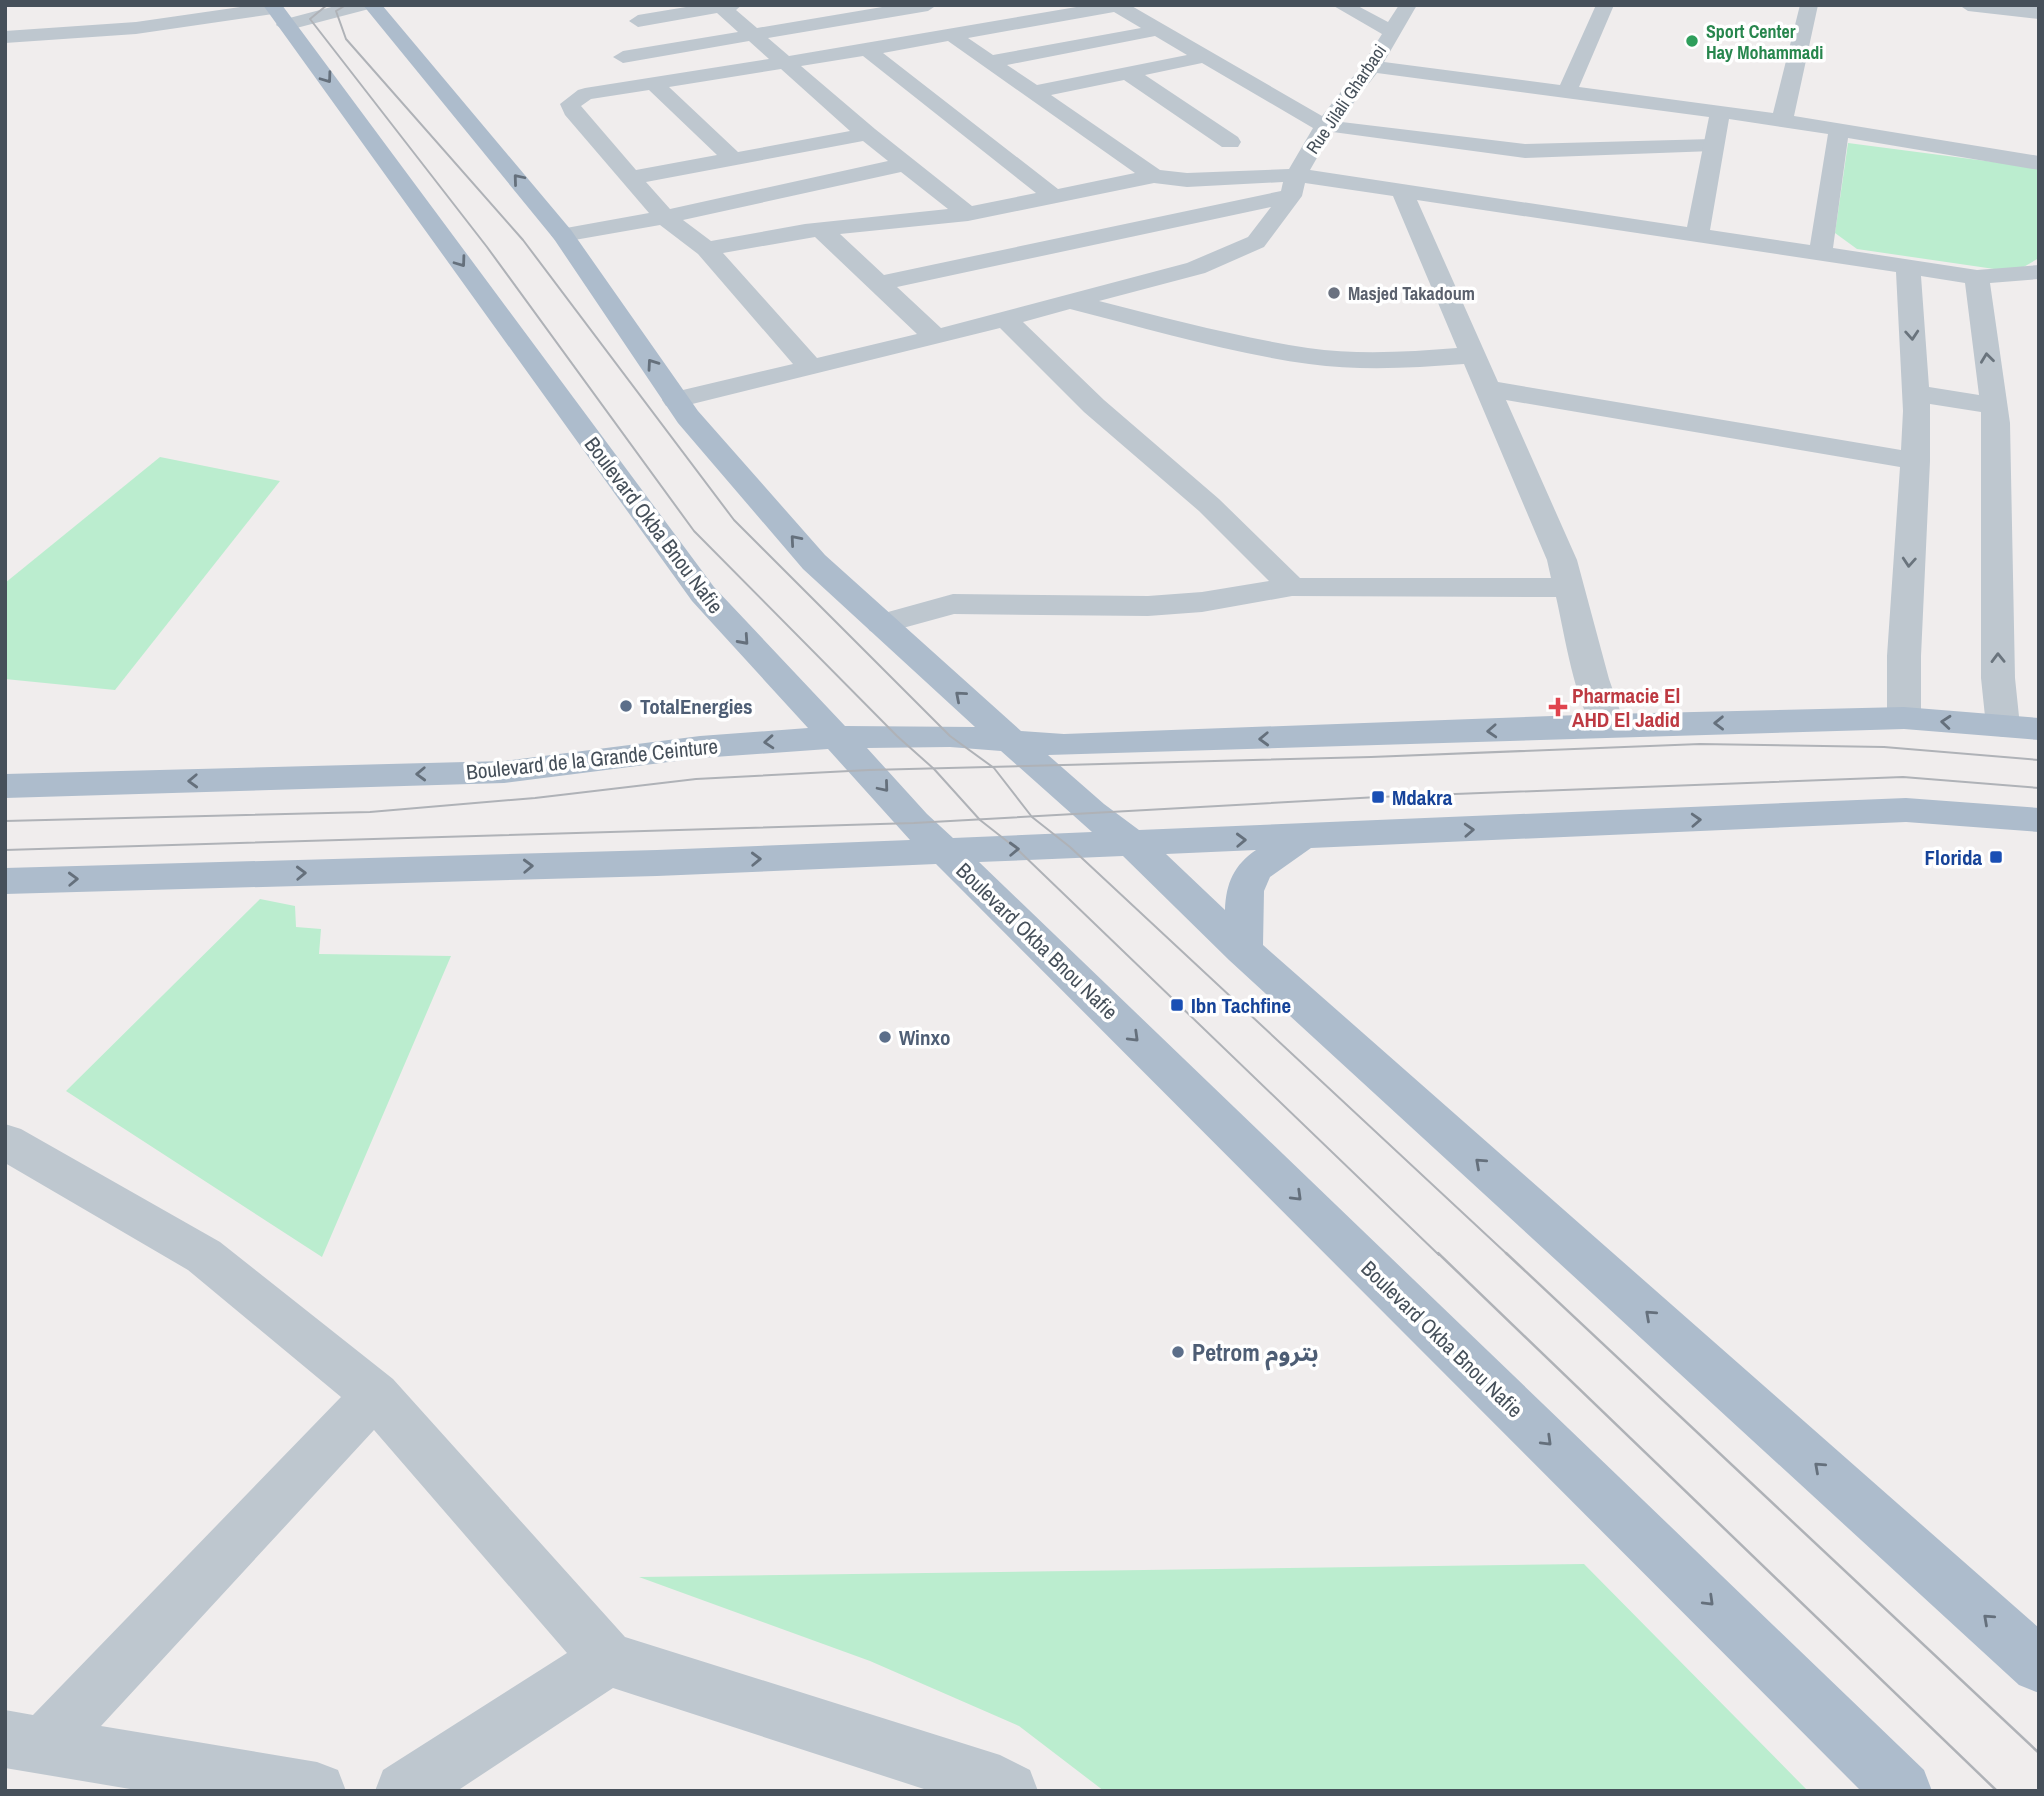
<svg xmlns="http://www.w3.org/2000/svg" width="2044" height="1796" font-family="'Archivo Narrow','Noto Sans Arabic',sans-serif">
  <style>
    .green { fill: #bbedcf }
    .lines { fill: none; stroke-linecap: round; stroke-linejoin: round }
    .pedestrian { fill: #bec7cf; fill-rule: evenodd }
    .minor { fill: #bec7cf; fill-rule: evenodd }
    .tertiary { fill: #bec7cf; fill-rule: evenodd }
    .primary { fill: #adbccc; fill-rule: evenodd }
    .tram-far1 { stroke: #afb2b7; stroke-width: 2 }
    .tram { stroke: #afb2b7; stroke-width: 2.5 }
    .oneway { stroke: #65707c }
    .oneway2 { stroke: #6a747d }
    .leisure-dot { fill: #2e9e5b; stroke: #fff; stroke-width: 2.5 }
    .worship-dot { fill: #6b7280; stroke: #fff; stroke-width: 2.5 }
    .service-dot { fill: #5c6f8a; stroke: #fff; stroke-width: 2.5 }
    .health-dot { fill: #e0444e; stroke: #fff; stroke-width: 2.5 }
    .transit-dot { fill: #1a4fb4; stroke: #fff; stroke-width: 2.5 }
    .labels { text-anchor: middle; dominant-baseline: central; stroke-width: 7; stroke-linejoin: round; paint-order: stroke }
    .far-leisure-label { font-size: 18px; font-weight: bold; fill: #27864d; stroke: #fff; text-anchor: start }
    .far-street-label { font-size: 18px; fill: #46505a; stroke: #fff }
    .far-worship-label { font-size: 18px; font-weight: bold; fill: #5b616d; stroke: #fff; text-anchor: start }
    .street-label { font-size: 21px; fill: #46505a; stroke: #fff }
    .health-label { font-size: 21px; font-weight: bold; fill: #be3a42; stroke: #fff; text-anchor: start }
    .service-label { font-size: 21px; font-weight: bold; fill: #4e5e75; stroke: #fff; text-anchor: start }
    .transit-label { font-size: 21px; font-weight: bold; fill: #164399; stroke: #fff; text-anchor: start }
    .near-service-label { font-size: 24px; font-weight: bold; fill: #4e5e75; stroke: #fff; text-anchor: start }
  </style>
  <rect width="100%" height="100%" fill="#f0eded"/>
  <g class="green">
    <path d="M1848,143L2039,168V258L2015,272L1857,249L1835,233Z"/>
    <path d="M160,457L280,481L115,690L5,679V583Z"/>
    <path d="M260,899L295,906L296,927L321,929L319,954L451,956L322,1257L66,1091Z"/>
    <path d="M1584,1564L1808,1791H1104L1019,1726L870,1661L639,1577Z"/>
  </g>
  <g class="lines">
    <path class="pedestrian" d="M1325,120L1525,144L1713,139L1721,140L1724,145L1721,150L1713,151L1525,158L1318,130L1314,126L1318,122Z"/>
    <g class="minor">
      <path d="M254,5H280L282,8L273,14L136,34L5,43V31L136,22Z"/>
      <path d="M698,5H742L736,10L757,28L894,5H937L928,11L768,38L789,56L1088,5H1130L1322,116L1363,64L1382,34L1332,5H1356L1388,22L1399,5H1417L1384,62L1560,85L1596,5H1614L1579,87L1773,113L1800,5H1818L1794,116L2039,156V170L1848,138L1833,248L1977,270L2039,265V279L1990,283L2010,423L2015,678L2020,726L2015,734L2003,737L1991,734L1986,726L1981,678V412L1930,404V461L1921,656V718L1916,726L1904,729L1892,726L1887,718V656L1900,467L1506,400L1577,560L1609,679L1625,725L1620,733L1608,736L1596,733C1574,700 1565,636 1556,597L1292,596L1202,612L1148,616L954,614L881,634L870,631L865,624L870,617L953,594L1148,596L1202,592L1269,581L1199,511L1084,412L1000,328L676,408L666,406L662,400L666,394L793,364L698,254L660,225L563,242L555,240L551,235L555,230L649,213L565,115L560,104L578,90L585,88L769,59L749,41L623,63L613,57L623,51L738,32L717,13L638,27L629,21L638,15ZM1114,12L1141,28L993,55L968,38ZM1155,36L1187,55L1037,85L1007,65ZM948,41L1135,173L1058,189L883,53ZM863,56L1036,193L972,206L875,129L801,66ZM1202,63L1313,128L1289,169L1187,173L1160,170L1051,95L1124,80L1222,147H1238L1241,142L1238,137L1145,75ZM781,69L850,131L738,152L669,87ZM1377,73L1709,117L1687,227L1310,170L1334,128ZM649,90L717,155L636,170L581,106L591,99ZM1729,119L1828,134L1810,245L1710,230ZM863,141L888,161L670,209L646,182ZM901,172L948,209L805,224L711,241L683,220ZM1283,182L1281,191L884,275L840,234L968,221L1154,183L1187,187ZM1305,183L1393,196L1457,348C1408,352 1357,355 1308,348C1238,337 1168,319 1099,301L1205,273L1264,247L1302,196ZM1417,200L1896,272L1903,411L1901,450L1498,382ZM1271,207L1248,237L1187,263L941,328L897,287ZM815,237L917,334L817,358L723,253ZM1921,276L1965,283L1979,395L1929,387ZM1070,309C1149,329 1229,353 1309,364C1361,371 1412,368 1464,364L1547,560L1551,578H1300L1219,499L1104,400L1023,322Z"/>
      <path d="M1959,5L2039,7V19L1968,11Z"/>
      <path d="M5,1124L21,1129L220,1242L393,1379L625,1637L1000,1755L1030,1770L1038,1791H930L613,1688L457,1791H375L383,1770L567,1653L374,1430L101,1726L317,1762L338,1770L346,1791H142L5,1768V1710L33,1715L341,1397L188,1270L5,1163Z"/>
    </g>
    <path class="tertiary" d="M339,5H371L369,9L285,31L276,25L278,21Z"/>
    <path class="primary" d="M263,5H282L714,587L845,726L975,727L803,569L678,423L554,239L363,5H382L571,230L698,411L825,555L1021,731L1064,734L1608,714L1904,707L2039,718V740L1904,729L1048,755L1104,804L1139,830L1906,798L2039,808V832L1906,822L1311,848L1270,877L1264,891L1263,945L2039,1628V1693L2019,1685L1229,960L1123,856L979,862L1924,1770L1932,1791H1861L936,864L657,876L5,894V868L657,850L910,840L828,749L700,758L504,783L5,798V774L504,761L700,736L808,728L692,601ZM950,747L1001,751L1092,832L953,838L927,814L867,748ZM1256,850C1234,865 1226,883 1225,910L1166,854Z"/>
    <g class="tram-far1">
      <path d="M327,5L310,19L487,247L694,531L897,736L934,769L980,820L1017,849L1439,1255"/>
      <path d="M346,5L336,11L346,39L523,240L734,520L950,736L994,768L1032,817L1070,847L1508,1255"/>
      <path d="M5,821L370,812L535,798L696,779L869,770L1371,757L1700,744L1884,747L2039,760"/>
      <path d="M5,850L914,823L1378,797L1903,777L2039,788"/>
    </g>
    <g class="tram">
      <path d="M1438,1253L1997,1791"/>
      <path d="M1506,1253L2039,1753"/>
    </g>
  </g>
  <defs><path id="oneway-chevron" d="M-2-3.5L2.5 0L-2 3.5" fill="none" stroke-width="1.6" stroke-linecap="round" stroke-linejoin="round" transform="scale(1.75)"/></defs>
  <g class="oneway">
    <use href="#oneway-chevron" transform="translate(327 78) rotate(54)"/>
    <use href="#oneway-chevron" transform="translate(518 179) rotate(-130)"/>
    <use href="#oneway-chevron" transform="translate(461 262) rotate(54)"/>
    <use href="#oneway-chevron" transform="translate(652 364) rotate(-125)"/>
    <use href="#oneway-chevron" transform="translate(795 540) rotate(-131)"/>
    <use href="#oneway-chevron" transform="translate(744 640) rotate(48)"/>
    <use href="#oneway-chevron" transform="translate(960 696) rotate(-139)"/>
    <use href="#oneway-chevron" transform="translate(1946 722) rotate(-175)"/>
    <use href="#oneway-chevron" transform="translate(1719 723) rotate(179)"/>
    <use href="#oneway-chevron" transform="translate(1492 731) rotate(177)"/>
    <use href="#oneway-chevron" transform="translate(1264 739) rotate(178)"/>
    <use href="#oneway-chevron" transform="translate(769 742) rotate(176)"/>
    <use href="#oneway-chevron" transform="translate(421 774) rotate(178)"/>
    <use href="#oneway-chevron" transform="translate(193 781) rotate(178)"/>
    <use href="#oneway-chevron" transform="translate(884 787) rotate(50)"/>
    <use href="#oneway-chevron" transform="translate(1696 820) rotate(-3)"/>
    <use href="#oneway-chevron" transform="translate(1469 830) rotate(-3)"/>
    <use href="#oneway-chevron" transform="translate(1241 840) rotate(-2)"/>
    <use href="#oneway-chevron" transform="translate(1014 849) rotate(-2)"/>
    <use href="#oneway-chevron" transform="translate(756 859) rotate(-2)"/>
    <use href="#oneway-chevron" transform="translate(528 866) rotate(-2)"/>
    <use href="#oneway-chevron" transform="translate(301 873) rotate(-2)"/>
    <use href="#oneway-chevron" transform="translate(73 879) rotate(-2)"/>
    <use href="#oneway-chevron" transform="translate(1134 1037) rotate(44)"/>
    <use href="#oneway-chevron" transform="translate(1480 1163) rotate(-138)"/>
    <use href="#oneway-chevron" transform="translate(1297 1196) rotate(44)"/>
    <use href="#oneway-chevron" transform="translate(1650 1315) rotate(-138)"/>
    <use href="#oneway-chevron" transform="translate(1547 1441) rotate(44)"/>
    <use href="#oneway-chevron" transform="translate(1819 1467) rotate(-138)"/>
    <use href="#oneway-chevron" transform="translate(1709 1601) rotate(44)"/>
    <use href="#oneway-chevron" transform="translate(1988 1619) rotate(-138)"/>
  </g>
  <g class="oneway2">
    <use href="#oneway-chevron" transform="translate(1912 335) rotate(86)"/>
    <use href="#oneway-chevron" transform="translate(1987 358) rotate(-97)"/>
    <use href="#oneway-chevron" transform="translate(1909 562) rotate(94)"/>
    <use href="#oneway-chevron" transform="translate(1998 658) rotate(-91)"/>
  </g>
  <circle class="leisure-dot" cx="1692" cy="41" r="7"/>
  <circle class="worship-dot" cx="1334" cy="293" r="7"/>
  <g class="service-dot">
    <circle cx="626" cy="706" r="7"/>
    <circle cx="885" cy="1037" r="7"/>
    <circle cx="1178" cy="1352" r="7"/>
  </g>
  <path class="health-dot" d="M1554.5 696.5h7v7h7v7h-7v7h-7v-7h-7v-7h7z"/>
  <g class="transit-dot">
    <rect x="1371" y="790" width="14" height="14" rx="3.5"/>
    <rect x="1989" y="850" width="14" height="14" rx="3.5"/>
    <rect x="1170" y="998" width="14" height="14" rx="3.5"/>
  </g>
  <g class="labels">
    <g class="far-leisure-label">
      <text x="1706" y="31">Sport Center<tspan x="1706" dy="21">Hay Mohammadi</tspan></text>
    </g>
    <g class="far-street-label">
      <text transform="translate(1346 99) rotate(-56)">Rue Jilali Gharbaoi</text>
    </g>
    <g class="far-worship-label">
      <text x="1348" y="293">Masjed Takadoum</text>
    </g>
    <g class="street-label">
      <text transform="translate(654 525) rotate(53)">Boulevard Okba Bnou Nafie</text>
      <text transform="translate(592 759) rotate(-6)">Boulevard de la Grande Ceinture</text>
      <text transform="translate(1037 941) rotate(44)">Boulevard Okba Bnou Nafie</text>
      <text transform="translate(1442 1339) rotate(44)">Boulevard Okba Bnou Nafie</text>
    </g>
    <g class="health-label">
      <text x="1572" y="695">Pharmacie El<tspan x="1572" dy="24">AHD El Jadid</tspan></text>
    </g>
    <g class="service-label">
      <text x="640" y="706">TotalEnergies</text>
      <text x="899" y="1037">Winxo</text>
    </g>
    <g class="transit-label">
      <text x="1392" y="797">Mdakra</text>
      <text x="1982" y="857" text-anchor="end">Florida</text>
      <text x="1191" y="1005">Ibn Tachfine</text>
    </g>
    <g class="near-service-label">
      <text x="1192" y="1352">Petrom بتروم</text>
    </g>
  </g>
  <rect width="2044" height="1796" fill="none" stroke="#46505a" stroke-width="14"/>
</svg>
